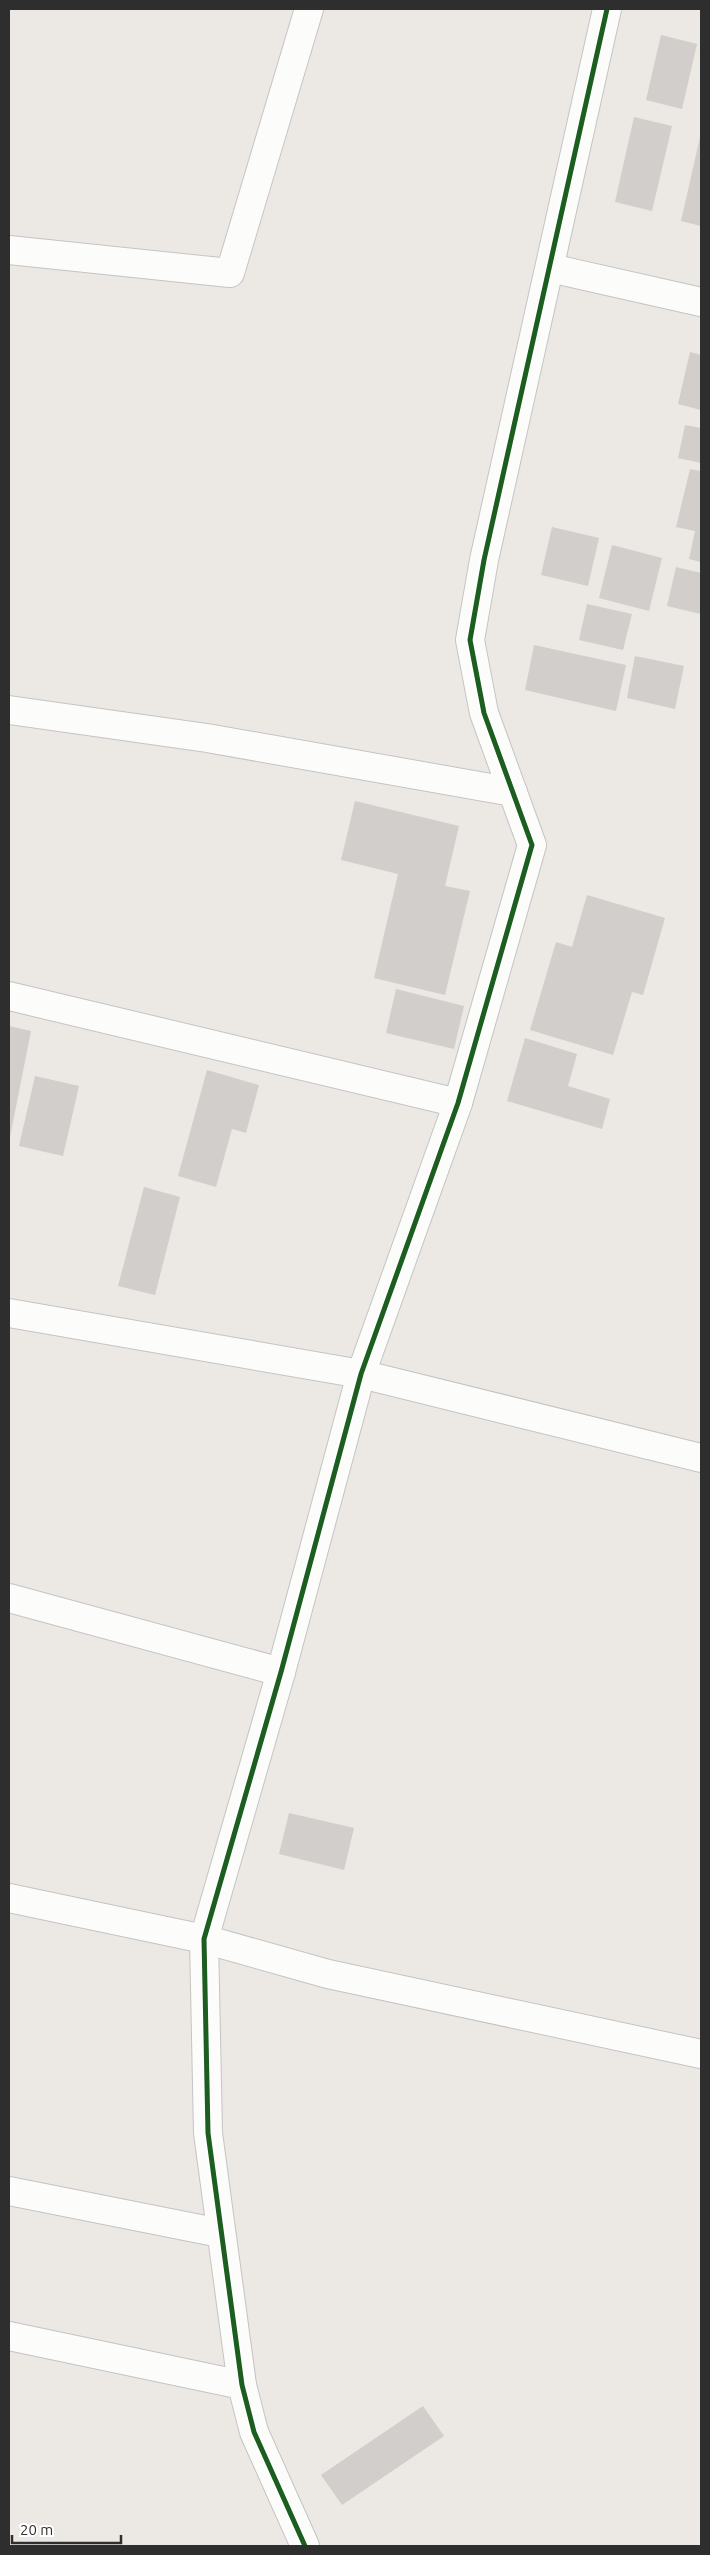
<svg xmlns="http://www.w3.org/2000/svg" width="710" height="2555" font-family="Ubuntu,sans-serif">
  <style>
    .building { fill: #d1cecb }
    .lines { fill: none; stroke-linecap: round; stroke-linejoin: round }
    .minor-casing { stroke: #c5c4c5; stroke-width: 30 }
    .minor { stroke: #fcfcfb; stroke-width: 28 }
    .cycleway-casing { stroke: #fff; stroke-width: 8 }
    .cycleway { stroke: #1b5e20; stroke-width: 5 }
  </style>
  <rect width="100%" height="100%" fill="#ece8e4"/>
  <g class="building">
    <path d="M661,35L697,44L682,109L646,100Z"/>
    <path d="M634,117L672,126L652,211L615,202Z"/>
    <path d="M700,137H701V226L681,221Z"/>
    <path d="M690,352L701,355V410L678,404Z"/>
    <path d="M685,425L701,428V463L678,458Z"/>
    <path d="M690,469L701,471V562L689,559L695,531L676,527Z"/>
    <path d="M552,527L599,538L588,586L541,575Z"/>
    <path d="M612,545L662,558L649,611L599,598Z"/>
    <path d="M676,567L701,573V614L667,606Z"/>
    <path d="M587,604L632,614L623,650L579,640Z"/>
    <path d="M534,645L626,665L616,711L525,690Z"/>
    <path d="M635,656L684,666L675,709L627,698Z"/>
    <path d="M355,801L459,826L445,886L470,891L445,995L374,978L398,874L341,860Z"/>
    <path d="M587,895L665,918L643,995L632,992L613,1055L530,1030L556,942L572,947Z"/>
    <path d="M396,989L464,1006L454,1049L386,1033Z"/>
    <path d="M9,1026L31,1031L10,1137H9Z"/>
    <path d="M525,1038L577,1054L568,1086L610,1099L602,1129L507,1101Z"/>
    <path d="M207,1070L259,1085L246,1133L232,1129L216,1187L178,1176Z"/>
    <path d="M35,1076L79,1086L63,1156L19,1146Z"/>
    <path d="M144,1187L180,1197L155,1295L118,1286Z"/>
    <path d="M289,1813L354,1828L344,1870L279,1854Z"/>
    <path d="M423,2406L444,2436L342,2505L321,2475Z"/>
  </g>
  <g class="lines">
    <defs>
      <g id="minor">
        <path d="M9,250L230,273L309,9"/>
        <path d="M550,268L701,302"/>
        <path d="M9,710L207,738L513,792"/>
        <path d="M9,996L458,1103"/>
        <path d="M9,1313L361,1374L701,1458"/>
        <path d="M9,1598L281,1672"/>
        <path d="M9,1898L204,1939L328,1974L701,2054"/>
        <path d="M9,2191L220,2233"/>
        <path d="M9,2336L242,2385"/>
        <path d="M305,2546L254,2432L242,2385L208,2133L204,1939L281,1672L361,1374L458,1103L532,845L484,713L470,640L484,560L607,9"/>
      </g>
    </defs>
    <use href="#minor" class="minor-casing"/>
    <use href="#minor" class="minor"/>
    <defs>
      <path id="cycleway" d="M305,2546L254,2432L242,2385L208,2133L204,1939L281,1672L361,1374L458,1103L532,845L484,713L470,640L484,560L607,9"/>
    </defs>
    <use href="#cycleway" class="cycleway-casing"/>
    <use href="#cycleway" class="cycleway"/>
  </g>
  <rect width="710" height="2555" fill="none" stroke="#2e2e2e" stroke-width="20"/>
  <path d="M12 2535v8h109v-8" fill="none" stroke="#2e2e2e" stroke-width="2.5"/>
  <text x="20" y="2535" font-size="15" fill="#2e2e2e" stroke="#ffffff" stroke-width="4" paint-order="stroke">20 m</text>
</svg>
